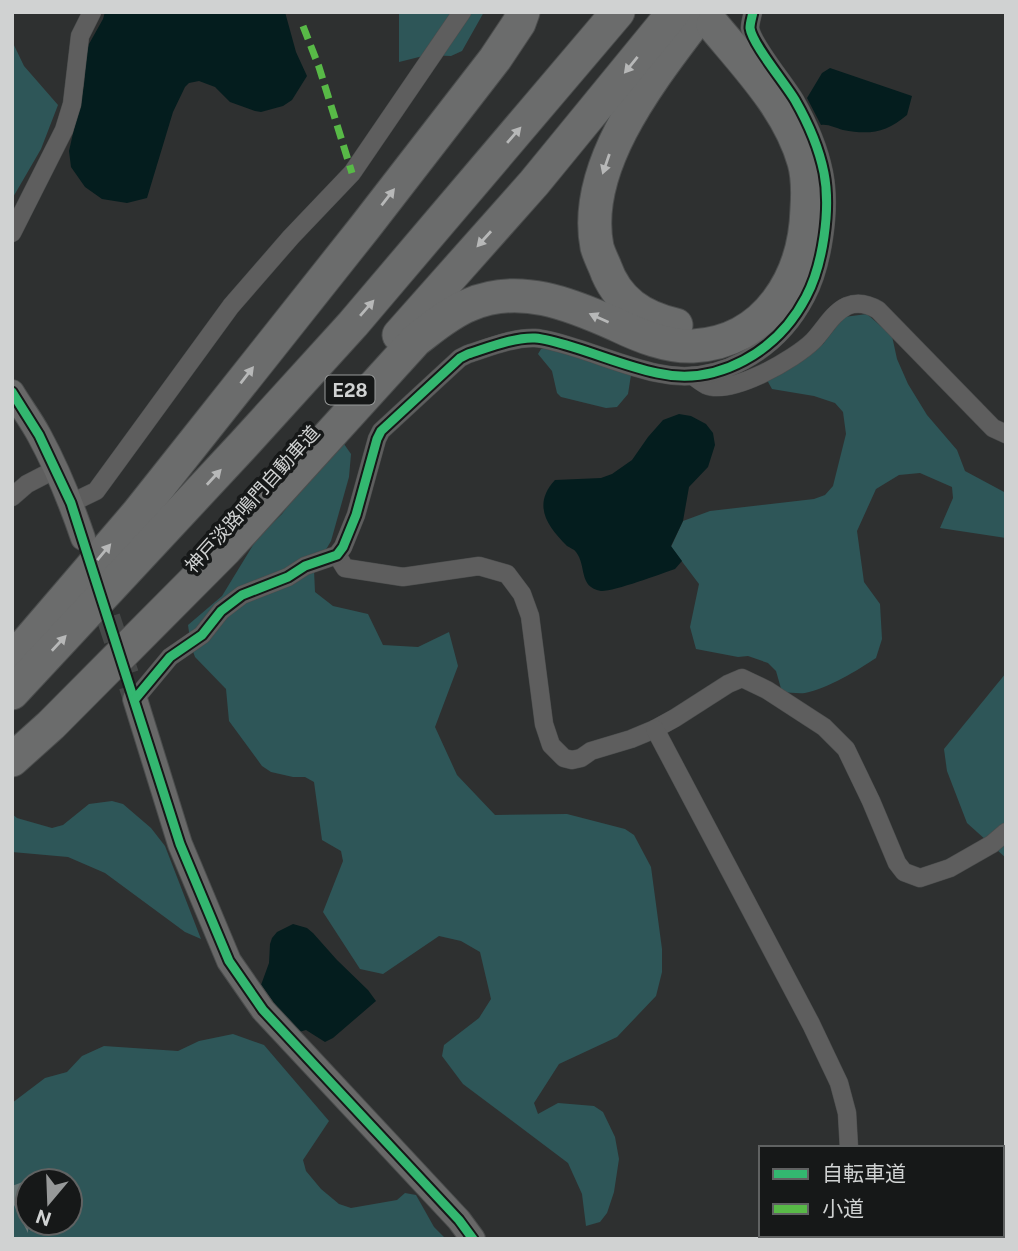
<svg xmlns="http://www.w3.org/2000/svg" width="1018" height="1251" font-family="'Public Sans','Noto Sans JP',sans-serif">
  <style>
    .green { fill: #2e5658; fill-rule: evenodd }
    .water { fill: #041d1e }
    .building { fill: #687474; filter: url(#shadow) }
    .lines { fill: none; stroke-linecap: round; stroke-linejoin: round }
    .secondary-tunnel { stroke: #464848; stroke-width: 24; stroke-dasharray: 24 12; stroke-linecap: butt }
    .highway-tunnel { stroke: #464848; stroke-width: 33; stroke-dasharray: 33 17; stroke-linecap: butt }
    .street-casing { stroke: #4b4d4d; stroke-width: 19 }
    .secondary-casing { stroke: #4b4d4d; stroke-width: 26 }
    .highway-casing { stroke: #4b4d4d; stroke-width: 35 }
    .street { stroke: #5e5e5e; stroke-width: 18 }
    .secondary { stroke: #686868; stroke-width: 24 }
    .highway { stroke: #6b6c6c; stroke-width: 33 }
    .quiet { stroke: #58b947; stroke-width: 7; stroke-dasharray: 14 7; stroke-linecap: butt }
    .cycleway-casing { stroke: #161818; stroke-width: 13 }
    .cycleway { stroke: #33b770; stroke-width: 9 }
    .oneway { fill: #b7b8b8 }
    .labels { text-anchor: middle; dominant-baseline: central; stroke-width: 7; stroke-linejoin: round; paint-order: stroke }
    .shield { fill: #161818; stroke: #989a9a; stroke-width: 2 }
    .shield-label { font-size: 18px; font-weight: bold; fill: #d0d2d2 }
    .street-label { font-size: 19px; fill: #d0d2d2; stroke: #161818 }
  </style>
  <defs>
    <filter id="shadow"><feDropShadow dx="6" dy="6" stdDeviation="0" flood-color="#0009"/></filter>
  </defs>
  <rect width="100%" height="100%" fill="#2e3030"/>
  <g class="green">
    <path d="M399,12H484L462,51L451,56L427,55L399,62Z"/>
    <path d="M12,41L24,66L58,105L41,149L12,199Z"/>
    <path d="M867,314L892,336L897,359L908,384L927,415L957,450L965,471L1006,493V538L940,528L953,498L952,487L920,473L899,475L876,489L857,531L864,582L880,604L882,639L876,658C858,670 827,689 805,693C798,694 789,692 782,692L776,671L768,663L748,656L738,657L696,649L690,627L699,584L671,547L683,521L710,511L814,499L825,495L833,486L846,434L843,412L835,403L814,396L772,389L767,380L823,344L844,317Z"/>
    <path d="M541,349C572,346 603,363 631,375L628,394L617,407L606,408L561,397L557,393L552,371L538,354Z"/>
    <path d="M344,444L351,454L349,477L331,541L314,570L315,592L333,606L368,614L383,645L418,647L449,632L458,666L435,727L457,775L495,815L567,814L625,829L634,835L651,867L662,949V972L656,996L617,1037L559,1064L534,1103L538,1114L558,1103L594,1106L603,1112L615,1137L619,1159L614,1192L607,1213L600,1222L586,1226L582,1194L568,1163L463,1084L442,1056L444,1045L479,1018L491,999L480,952L461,941L439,936L383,974L360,969L323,912L343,861L341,851L322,840L314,782L305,777H293L271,772L262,766L229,721L226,689L195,657L191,646L188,625L222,596L258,537L282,514L317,465Z"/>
    <path d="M1006,673V858L967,823L947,771L944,749Z"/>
    <path d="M112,801L123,804L151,828L165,846L201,939L185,932L105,873L68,857L12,852V814L17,818L52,828L63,825L89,804Z"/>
    <path d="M233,1034L264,1045L329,1121L303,1160L306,1171L321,1189L339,1204L351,1208L397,1200L405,1193L416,1195L434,1227L446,1239H12V1103L45,1078L67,1072L82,1056L104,1046L178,1051L199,1041ZM28,1181H70V1223H28Z"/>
  </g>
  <g class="water">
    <path d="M105,12H285L296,52L307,76L292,100L283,106L261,112L255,111L230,102L215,87L199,81L189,83L185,87L173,112L147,198L127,203L102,199L85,187L71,167L69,151L84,85L86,54L89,44L103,19Z"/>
    <path d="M830,68L912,96L907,115C886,133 869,135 843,130C835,128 829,124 821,125L807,98L822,73Z"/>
    <path d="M679,414L691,416L706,424L713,433L715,445L708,467L689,487L683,521L671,546L682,561L675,569C661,574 612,592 601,591C578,587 587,566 576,552C574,549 570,548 567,546C547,526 532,505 555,480L601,478L612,474L632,460L648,437L663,420Z"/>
    <path d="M293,924L307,928L313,933L337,960L368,990L376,1001L333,1038L325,1042L306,1030L299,1032L280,1011L261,985L269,963L270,944L272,938L277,932Z"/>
  </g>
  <path class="building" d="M28,1180V1233L12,1201V1186Z"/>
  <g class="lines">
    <path class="secondary-tunnel" d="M97,583L135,699"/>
    <path class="highway-tunnel" d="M676,12L707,46"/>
    <defs>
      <g id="street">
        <path d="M12,233L64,130L72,104L80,36L92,12"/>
        <path d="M693,376C697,379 702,383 706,385C731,396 795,359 813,341C824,330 832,313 847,306C857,302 868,304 878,310L993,428L1006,434"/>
        <path d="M12,497L27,484L56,469"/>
        <path d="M71,503L96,491L231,306L291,237L352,173L462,12"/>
        <path d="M337,555L345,568L403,577L479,566L507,574L522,594L530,616L544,724L551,745L564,758L572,760L581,758L591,751L631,739L655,729L675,718L728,684L742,678L767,690L824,727L846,749L871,801L897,863L904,872L920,878L950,868L992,844L1006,832"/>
        <path d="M135,699L170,657L202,635L221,611L242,595L288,577L305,566L337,555L343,547L356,515L377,439L381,431L460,358L468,354C487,348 514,337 535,338C548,339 563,344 576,348C602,356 629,367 657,373C718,387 778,351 806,297C823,265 831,209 824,173C819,148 807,121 795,100C785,83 752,44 750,28C750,23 752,17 753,12"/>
        <path d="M655,729L811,1024L839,1083L847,1113L849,1148"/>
        <path d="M831,1239L832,1235"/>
      </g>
      <g id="secondary">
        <path d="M12,392C21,407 31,420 39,435C57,468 71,503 83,538"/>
        <path d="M135,699L180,844L229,961L263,1010L459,1220L473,1239"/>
      </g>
      <g id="highway">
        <path d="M676,325C642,317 617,301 605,267C602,260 599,254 597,247C581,166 652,78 698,17"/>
        <path d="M399,335L534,183L674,12"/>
        <path d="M12,660L138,513L365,227L495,59L519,23L523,12"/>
        <path d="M12,693L243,445L353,324L618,12"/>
        <path d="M12,760L51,725L226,549L416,340C432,328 449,313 469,305C519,283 570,304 617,325C640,336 667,347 693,346C767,342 805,277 807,209C808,194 808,176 804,162C789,109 747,66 713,25"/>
      </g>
    </defs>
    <use href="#street" class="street-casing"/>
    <use href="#secondary" class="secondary-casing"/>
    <use href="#highway" class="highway-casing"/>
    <use href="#street" class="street"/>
    <use href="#secondary" class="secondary"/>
    <use href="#highway" class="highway"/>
    <path class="quiet" d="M303,26L319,67L352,173"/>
    <defs>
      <g id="cycleway">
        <path d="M12,392L39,435L71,503L180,844L229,961L263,1010L459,1220L473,1239"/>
        <path d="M135,699L170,657L202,635L221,611L242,595L288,577L305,566L337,555L343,547L356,515L377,439L381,431L460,358L468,354C487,348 514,337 535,338C548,339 563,344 576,348C602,356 629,367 657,373C718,387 778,351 806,297C823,265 831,209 824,173C819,148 807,121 795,100C785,83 752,44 750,28C750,23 752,17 753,12"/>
      </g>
    </defs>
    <use href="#cycleway" class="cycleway-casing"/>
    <use href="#cycleway" class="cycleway"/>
  </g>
  <defs><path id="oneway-solid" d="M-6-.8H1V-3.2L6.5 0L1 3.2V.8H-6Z" transform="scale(1.75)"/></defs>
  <g class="oneway">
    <use href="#oneway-solid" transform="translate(631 65) rotate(129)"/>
    <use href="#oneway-solid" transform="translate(514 135) rotate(-49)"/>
    <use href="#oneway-solid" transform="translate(606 164) rotate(109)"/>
    <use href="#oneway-solid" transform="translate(388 197) rotate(-52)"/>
    <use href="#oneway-solid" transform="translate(484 239) rotate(132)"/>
    <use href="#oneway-solid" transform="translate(367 308) rotate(-49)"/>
    <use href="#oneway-solid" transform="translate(599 318) rotate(-156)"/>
    <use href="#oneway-solid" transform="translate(247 375) rotate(-52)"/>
    <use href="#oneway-solid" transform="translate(214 477) rotate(-47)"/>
    <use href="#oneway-solid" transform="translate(104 552) rotate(-50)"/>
    <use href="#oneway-solid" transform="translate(59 643) rotate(-47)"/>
  </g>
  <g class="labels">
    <rect class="shield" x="325.5" y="375.5" width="49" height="29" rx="5"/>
    <g class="shield-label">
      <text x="350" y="390">E28</text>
    </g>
    <g class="street-label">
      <text transform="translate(252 499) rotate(-48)">神戸淡路鳴門自動車道</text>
    </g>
  </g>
  <rect width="1018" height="1251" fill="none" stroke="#d0d2d2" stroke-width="28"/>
  <rect x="759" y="1146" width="245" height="91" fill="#161818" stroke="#606262" stroke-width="2"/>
  <rect x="773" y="1169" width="35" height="10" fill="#33b770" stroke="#606262" stroke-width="2"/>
  <text x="822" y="1181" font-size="21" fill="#d0d2d2">自転車道</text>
  <rect x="773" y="1204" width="35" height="10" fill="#58b947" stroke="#606262" stroke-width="2"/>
  <text x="822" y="1216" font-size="21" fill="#d0d2d2">小道</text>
  <g transform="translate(49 1202) rotate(199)"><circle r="33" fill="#161818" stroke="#606262" stroke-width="2"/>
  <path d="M0-5L12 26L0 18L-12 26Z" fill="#979999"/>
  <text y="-10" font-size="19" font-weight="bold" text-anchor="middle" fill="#d0d2d2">N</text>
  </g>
</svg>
